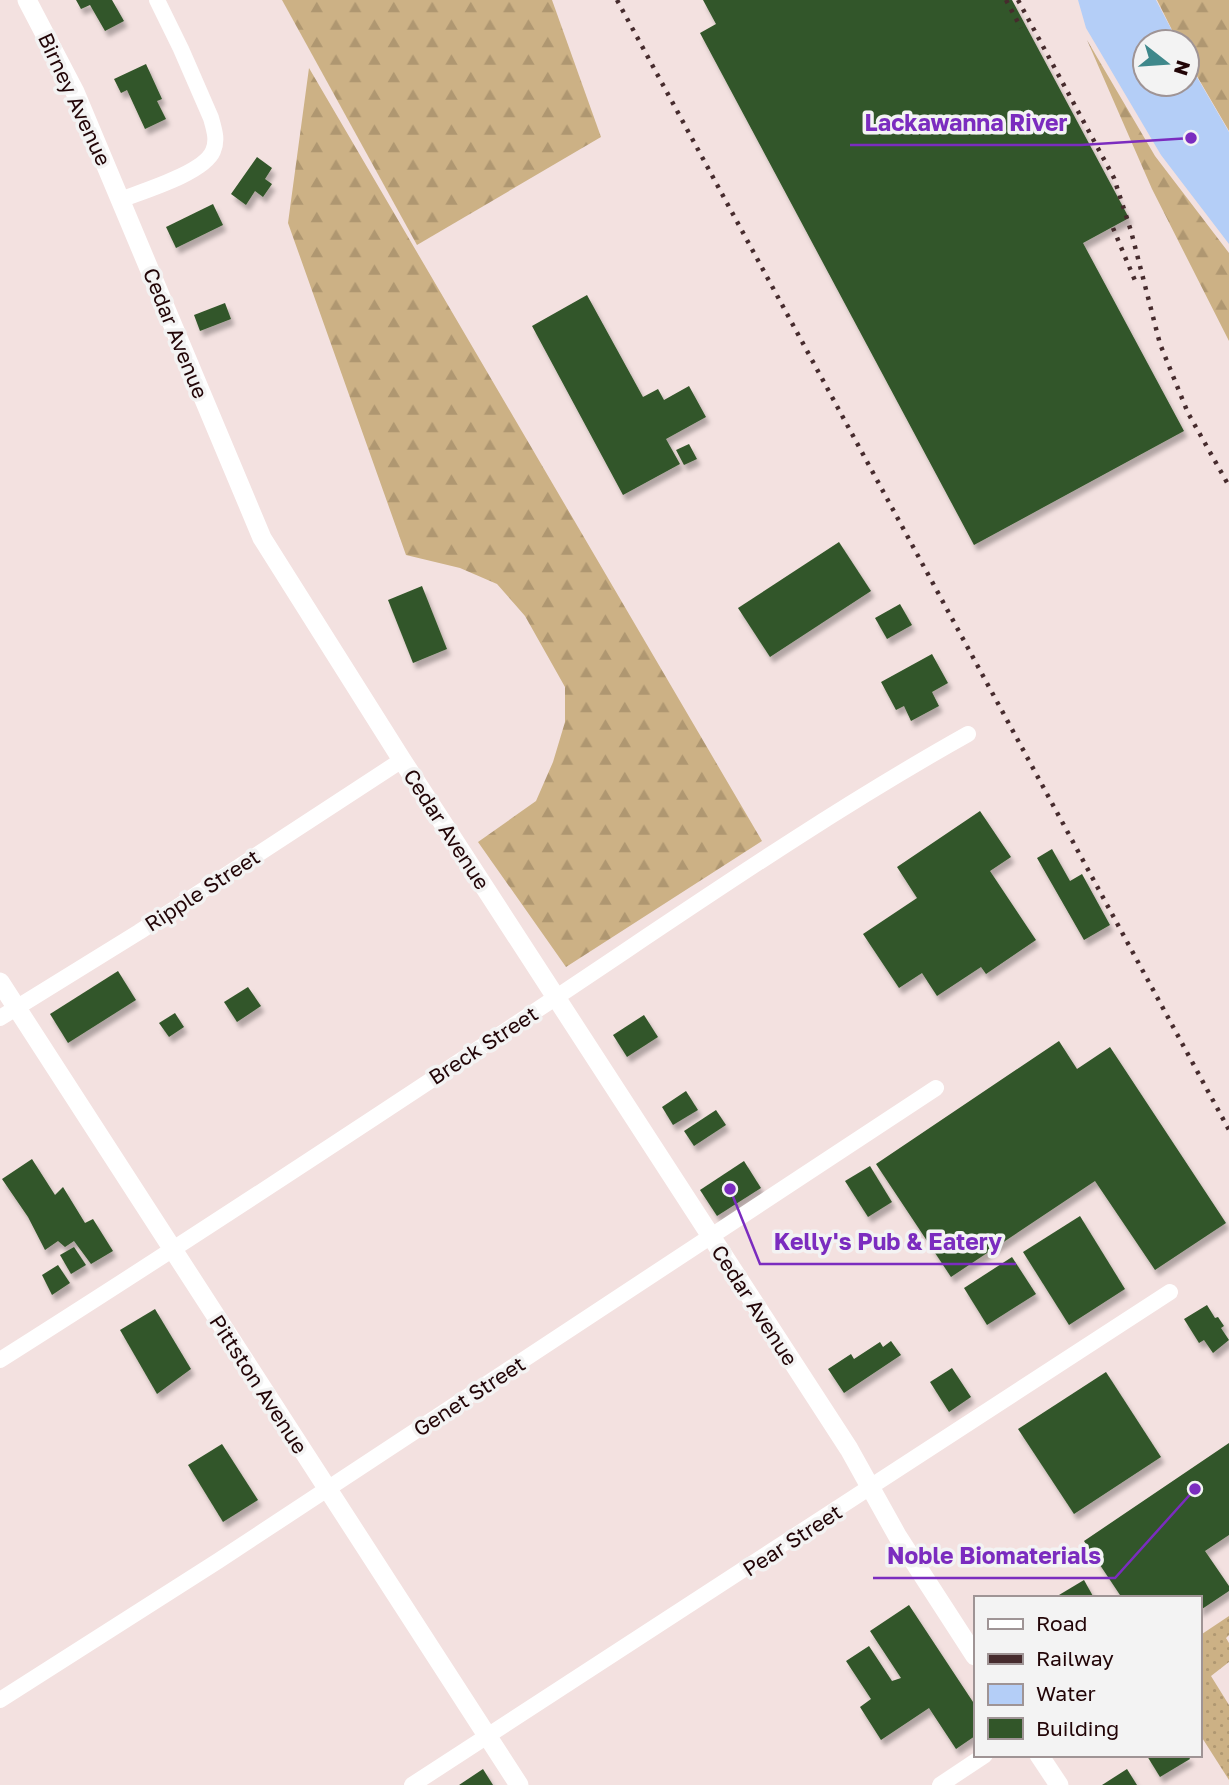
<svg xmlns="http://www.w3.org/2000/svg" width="1229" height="1785" font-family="'Golos Text',sans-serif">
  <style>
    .grass { fill: url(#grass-dots) }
    .forest { fill: url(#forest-firs) }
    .water { fill: #b4cef7 }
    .building { fill: #325629; filter: url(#shadow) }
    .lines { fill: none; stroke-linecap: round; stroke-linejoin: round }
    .minor { stroke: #fff; stroke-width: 16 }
    .major { stroke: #fff; stroke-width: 19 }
    .rail { stroke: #462b2d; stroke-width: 4.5; stroke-dasharray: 3.5 7; stroke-linecap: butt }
    .labels { text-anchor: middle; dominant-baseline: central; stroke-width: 7; stroke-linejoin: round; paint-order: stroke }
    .street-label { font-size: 21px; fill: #220507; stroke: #f3f3f3 }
    .leader { fill: none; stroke: #7b2cbf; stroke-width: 2.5 }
    .callout-dot { fill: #7b2cbf; stroke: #f3f3f3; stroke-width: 2.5 }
    .callout-label { font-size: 23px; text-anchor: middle; font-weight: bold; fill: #7b2cbf; stroke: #f3f3f3; stroke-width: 7; stroke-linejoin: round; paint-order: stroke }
  </style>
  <defs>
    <pattern id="grass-dots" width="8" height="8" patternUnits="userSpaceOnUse" patternTransform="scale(1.75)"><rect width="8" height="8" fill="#ccb185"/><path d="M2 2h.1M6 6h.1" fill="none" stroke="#af9771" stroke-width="1.8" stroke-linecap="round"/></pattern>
    <pattern id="forest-firs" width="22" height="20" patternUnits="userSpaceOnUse" patternTransform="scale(1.75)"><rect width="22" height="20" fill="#ccb185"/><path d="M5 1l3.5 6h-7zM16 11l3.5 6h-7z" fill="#af9771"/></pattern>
    <filter id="shadow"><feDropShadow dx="3.5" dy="6" stdDeviation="2" flood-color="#0004"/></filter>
  </defs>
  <rect width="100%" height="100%" fill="#f3e1e0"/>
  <path class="grass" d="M1229,1616V1635L1226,1638L1229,1643V1662L1211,1676L1229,1705V1780L1199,1733V1675L1203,1672L1199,1666V1636Z"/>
  <g class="forest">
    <path d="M282,0H552L601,137L417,245Z"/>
    <path d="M1157,0H1229V131L1187,59V42H1178Z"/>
    <path d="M1087,40L1155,156L1229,253V341L1152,189Z"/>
    <path d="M309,68L762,841L566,967L478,842L536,801L553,762L565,722V687L525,616L497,584L460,568L406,555L288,223Z"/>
  </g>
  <path class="water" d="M1078,0H1156L1178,42H1145V84H1187V60L1229,132V244L1161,155L1086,28Z"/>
  <g class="building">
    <path d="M76,0H112L124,21L105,31L90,5L81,9Z"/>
    <path d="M703,0H1012L1129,218L1083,243L1184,431L974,545L700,33L716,24Z"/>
    <path d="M146,64L162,99L157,101L166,119L145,129L127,90L121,93L114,79Z"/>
    <path d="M257,157L272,168L265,179L272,184L263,197L255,191L246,205L231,194Z"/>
    <path d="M213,204L223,225L176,248L166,227Z"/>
    <path d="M587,295L643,397L658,389L664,400L689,386L706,417L666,439L680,464L623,495L532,326Z"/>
    <path d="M225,303L231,319L200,331L194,315Z"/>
    <path d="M689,444L697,459L684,465L676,450Z"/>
    <path d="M839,542L871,591L770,657L738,608Z"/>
    <path d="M422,586L447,649L413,663L388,600Z"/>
    <path d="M900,604L912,625L887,639L875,618Z"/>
    <path d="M932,654L948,683L932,692L939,706L911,721L904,706L896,710L881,682Z"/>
    <path d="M980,811L1011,857L990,871L1036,940L986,974L981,967L937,996L922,973L899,988L863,934L917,898L897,867Z"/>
    <path d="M1052,849L1070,881L1082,874L1110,925L1084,940L1037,858Z"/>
    <path d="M118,971L136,1000L68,1043L50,1014Z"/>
    <path d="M248,987L261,1006L237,1022L224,1002Z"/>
    <path d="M175,1013L184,1027L169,1037L159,1023Z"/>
    <path d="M644,1015L658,1037L627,1057L613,1035Z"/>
    <path d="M1059,1041L1077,1069L1110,1047L1226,1223L1155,1270L1095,1181L951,1277L876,1164Z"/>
    <path d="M686,1091L698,1110L673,1125L662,1107Z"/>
    <path d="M716,1110L726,1125L694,1146L684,1131Z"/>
    <path d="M32,1159L55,1195L63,1187L85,1223L93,1219L113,1251L91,1264L74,1241L65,1247L58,1241L45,1250L28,1217L2,1179Z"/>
    <path d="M744,1161L761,1188L717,1216L700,1190Z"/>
    <path d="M870,1166L892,1202L868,1217L845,1181Z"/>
    <path d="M1080,1216L1125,1289L1069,1325L1023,1252Z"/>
    <path d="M74,1247L86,1265L71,1274L60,1255Z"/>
    <path d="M1012,1257L1036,1294L987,1325L964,1288Z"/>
    <path d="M58,1265L70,1283L52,1295L42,1275Z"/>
    <path d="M1207,1305L1215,1318L1218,1317L1224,1326L1221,1328L1229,1340L1213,1353L1204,1340L1199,1343L1184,1319Z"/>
    <path d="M155,1309L191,1369L157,1394L120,1330Z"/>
    <path d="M891,1341L901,1355L844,1393L828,1369L851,1354L854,1359L880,1342L883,1347Z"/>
    <path d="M952,1368L971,1397L949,1412L930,1382Z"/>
    <path d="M1106,1372L1161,1457L1074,1514L1018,1429Z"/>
    <path d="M1229,1443V1535L1205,1551L1229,1586V1591L1199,1611V1598H1122L1084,1541Z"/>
    <path d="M222,1444L258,1500L223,1522L188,1465Z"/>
    <path d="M1084,1580L1094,1598H1054Z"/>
    <path d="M909,1605L975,1705V1736L956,1749L929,1708L881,1740L860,1707L871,1699L846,1661L869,1646L892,1681L901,1678L870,1631Z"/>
    <path d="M1149,1755H1188L1190,1759L1160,1777L1147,1756Z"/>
    <path d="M483,1769L493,1785H459Z"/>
    <path d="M1127,1769L1137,1785H1102Z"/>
  </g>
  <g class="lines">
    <g class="minor">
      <path d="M120,200C143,191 204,173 213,151C218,140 214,129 211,118L181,49L157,0"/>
      <path d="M0,1018L139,932L402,760"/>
      <path d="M0,1360C188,1241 373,1119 558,996C693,906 827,813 968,734"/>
      <path d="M0,1700L218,1561L936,1088"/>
      <path d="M412,1785L1170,1292"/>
      <path d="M940,1785L985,1755"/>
    </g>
    <g class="major">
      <path d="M27,0L75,92L262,538L402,760L849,1449L898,1537L975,1656"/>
      <path d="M0,982L519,1785"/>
      <path d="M1039,1755L1059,1785"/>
    </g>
    <g class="rail">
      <path d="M617,0L1229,1130"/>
      <path d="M1006,0L1021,28"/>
      <path d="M1018,0L1114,178L1131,231L1160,344L1188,413L1229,486"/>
      <path d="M1113,228L1136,283"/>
    </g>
  </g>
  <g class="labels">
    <g class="street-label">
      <text transform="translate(75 99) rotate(65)">Birney Avenue</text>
      <text transform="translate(176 333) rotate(68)">Cedar Avenue</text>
      <text transform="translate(447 829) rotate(57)">Cedar Avenue</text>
      <text transform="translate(202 890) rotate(-33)">Ripple Street</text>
      <text transform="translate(483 1045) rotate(-33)">Breck Street</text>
      <text transform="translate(755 1305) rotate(57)">Cedar Avenue</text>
      <text transform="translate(259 1384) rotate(57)">Pittston Avenue</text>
      <text transform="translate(469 1396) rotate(-33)">Genet Street</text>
      <text transform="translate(792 1540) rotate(-33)">Pear Street</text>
    </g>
  </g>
  <path class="leader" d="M1191 138L1081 145H850M730 1189L760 1264H1016M1195 1489L1115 1578H873"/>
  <g class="callout-dot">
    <circle cx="1191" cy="138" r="7"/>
    <circle cx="730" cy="1189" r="7"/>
    <circle cx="1195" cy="1489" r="7"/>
  </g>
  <g class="callout-label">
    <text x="966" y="131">Lackawanna River</text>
    <text x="888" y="1250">Kelly's Pub &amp; Eatery</text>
    <text x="994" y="1564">Noble Biomaterials</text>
  </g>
  <rect x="974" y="1596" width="228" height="161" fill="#f3f3f3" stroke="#9f9495" stroke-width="2"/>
  <rect x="988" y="1619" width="35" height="10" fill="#ffffff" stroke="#9f9495" stroke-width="2"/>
  <text x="1036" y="1631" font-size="21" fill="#220507">Road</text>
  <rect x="988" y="1654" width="35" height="10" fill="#462b2d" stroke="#9f9495" stroke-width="2"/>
  <text x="1036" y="1666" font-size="21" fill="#220507">Railway</text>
  <rect x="988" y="1684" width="35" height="21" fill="#b4cef7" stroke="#9f9495" stroke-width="2"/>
  <text x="1036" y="1701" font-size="21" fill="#220507">Water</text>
  <rect x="988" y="1718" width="35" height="21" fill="#325629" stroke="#9f9495" stroke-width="2"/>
  <text x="1036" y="1736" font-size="21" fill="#220507">Building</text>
  <g transform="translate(1166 63) rotate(107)"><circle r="33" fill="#f3f3f3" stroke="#9f9495" stroke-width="2"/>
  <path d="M0-5L12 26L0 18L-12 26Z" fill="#3f888b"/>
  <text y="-10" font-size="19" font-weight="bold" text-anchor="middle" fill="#220507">N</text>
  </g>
</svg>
